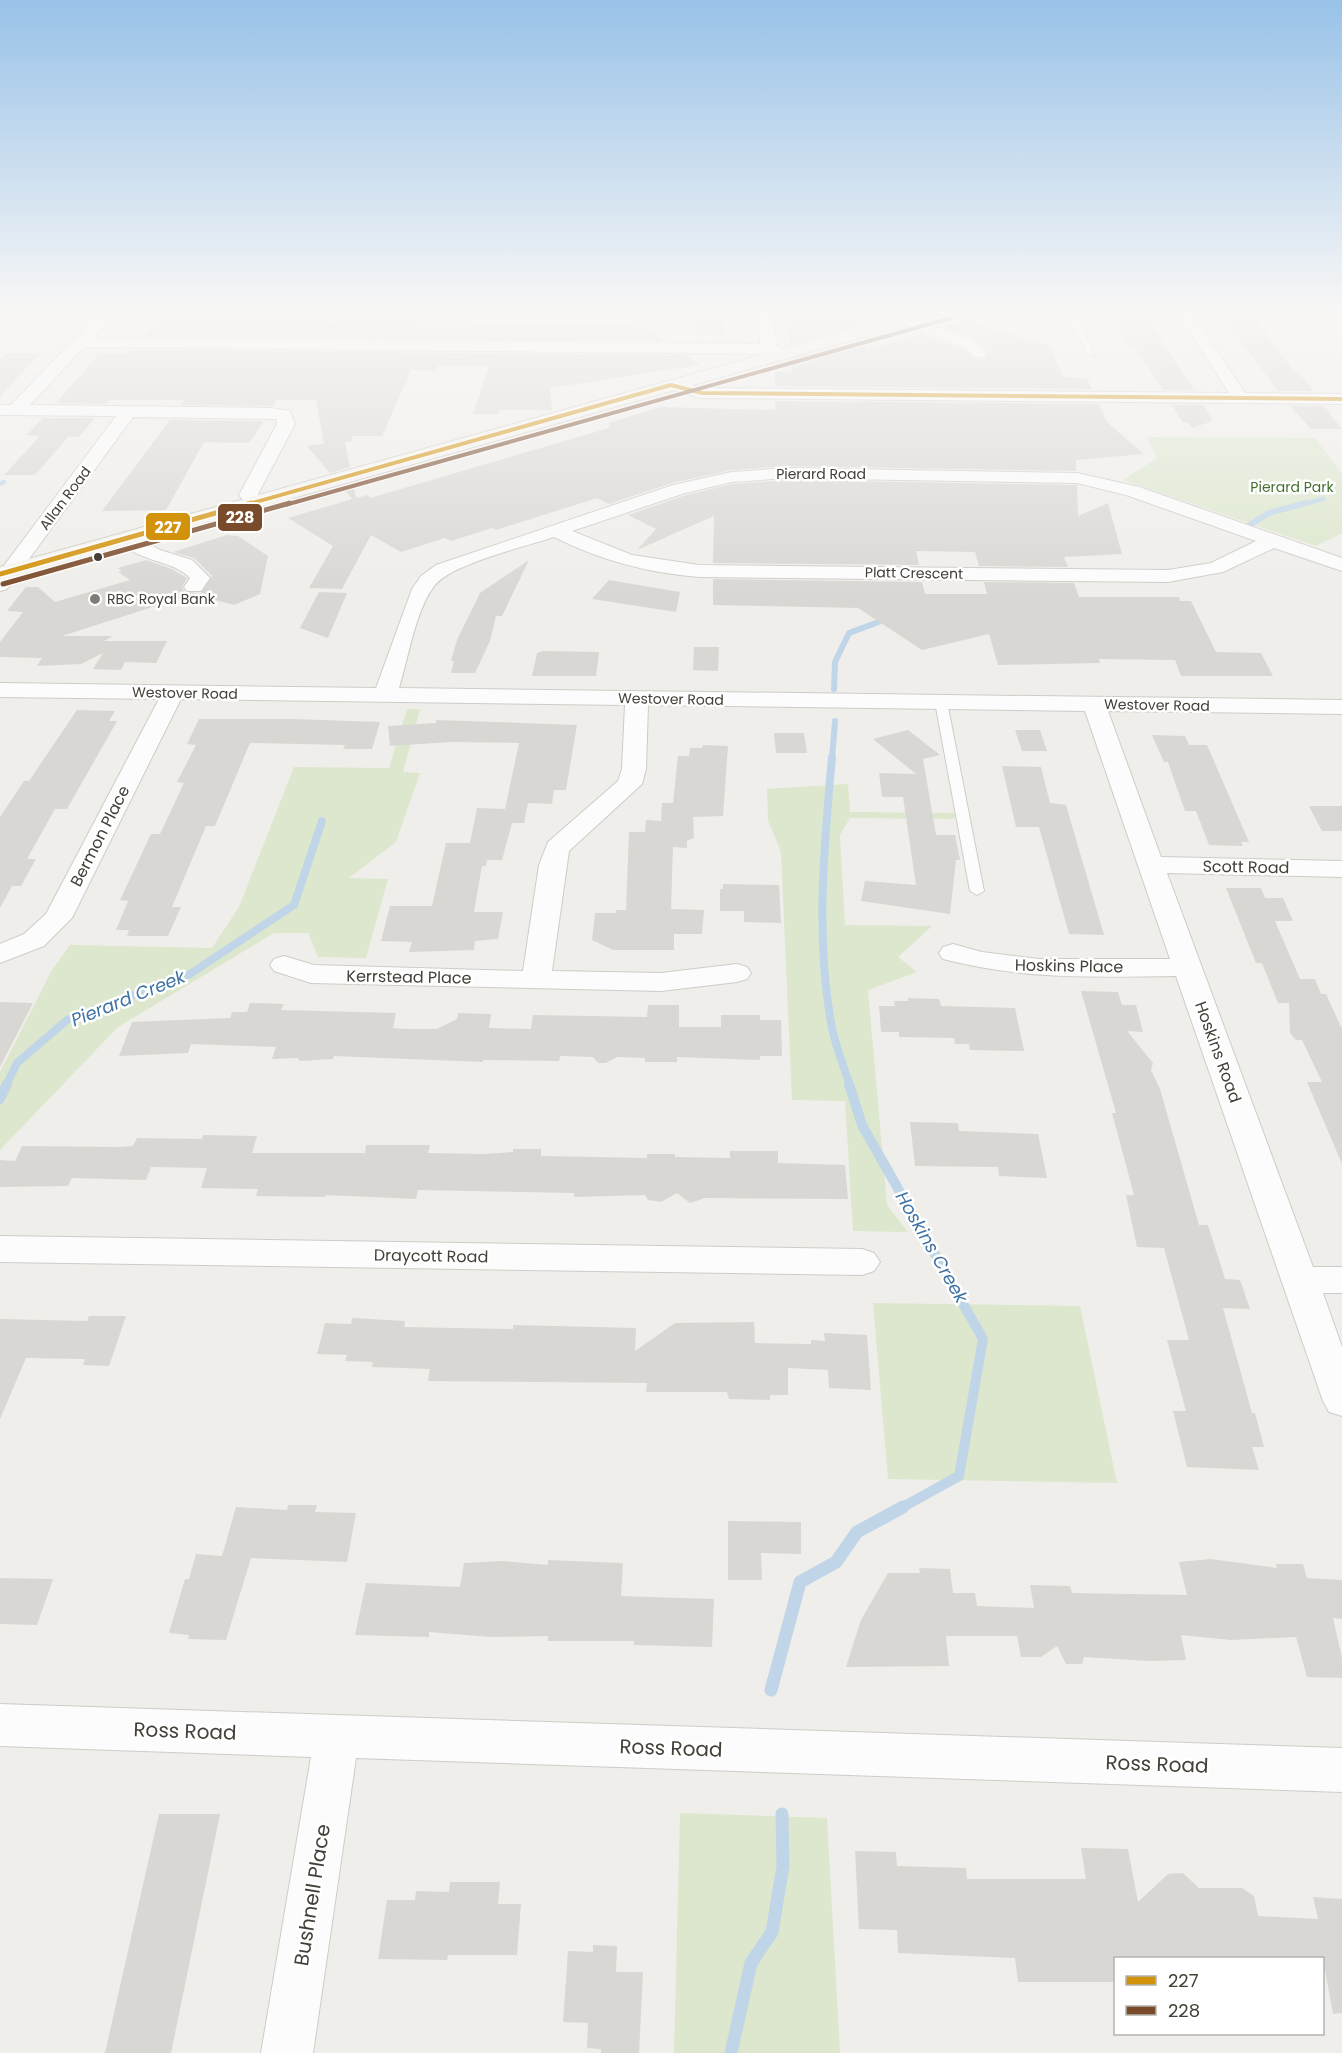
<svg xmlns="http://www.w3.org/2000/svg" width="1342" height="2053" font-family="Poppins,sans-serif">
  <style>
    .green { fill: #dce7cd }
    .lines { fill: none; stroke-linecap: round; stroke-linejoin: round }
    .stream-far4 { stroke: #c0d6e8; stroke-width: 4.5 }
    .stream-far3 { stroke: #c0d6e8; stroke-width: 6 }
    .stream-far2 { stroke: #c0d6e8; stroke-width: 8 }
    .stream-far1 { stroke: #c0d6e8; stroke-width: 10 }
    .stream { stroke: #c0d6e8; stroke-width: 13 }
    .building { fill: #d9d7d3 }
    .lane-casing { stroke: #ceccc8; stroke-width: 2 }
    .street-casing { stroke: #ceccc8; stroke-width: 2 }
    .secondary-casing { stroke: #cecbc2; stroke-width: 2 }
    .lane { fill: #fdfcfc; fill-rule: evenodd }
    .street { fill: #fdfcfc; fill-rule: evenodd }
    .secondary { fill: #f5f4f0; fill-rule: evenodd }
    .bus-1-far1-casing { stroke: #fff; stroke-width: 6 }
    .bus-1-casing { stroke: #fff; stroke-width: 8 }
    .bus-2-far1-casing { stroke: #fff; stroke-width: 6 }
    .bus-2-casing { stroke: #fff; stroke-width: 8 }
    .bus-1-far1 { stroke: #d3920b; stroke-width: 4 }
    .bus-1 { stroke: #d3920b; stroke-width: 5 }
    .bus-2-far1 { stroke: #7a4b2a; stroke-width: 4 }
    .bus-2 { stroke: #7a4b2a; stroke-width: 5 }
    .bus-dot { fill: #444038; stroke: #fff; stroke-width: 2 }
    .poi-dot { fill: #807d76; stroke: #fff; stroke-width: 2 }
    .labels { text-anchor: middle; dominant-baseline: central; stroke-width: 5; stroke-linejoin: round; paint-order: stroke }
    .far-street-label { font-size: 14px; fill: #444038; stroke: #fff }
    .far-park-label { font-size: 14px; fill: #466f32; stroke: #fff }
    .far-poi-label { font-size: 14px; fill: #444038; stroke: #fff; text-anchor: start }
    .street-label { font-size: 16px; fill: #444038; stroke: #fff }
    .water-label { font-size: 18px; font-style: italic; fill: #3e73a3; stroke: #fff }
    .near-street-label { font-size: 20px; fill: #444038; stroke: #fff }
    .line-badge { stroke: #fff; stroke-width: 2 }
    .badge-label { font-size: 16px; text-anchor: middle; font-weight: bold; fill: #fff }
  </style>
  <rect width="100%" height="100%" fill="#f0eeea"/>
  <g class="green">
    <path d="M1146,437L1315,438L1342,474V533L1316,546L1123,480L1157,458Z"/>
    <path d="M407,709H420L403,772L420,773L396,842L349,878L388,879L366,958L318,957L308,933H274L118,1027L0,1150V1072L52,970L70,945L212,948L239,907L294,767L389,768Z"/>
    <path d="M848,784L850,812L955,813L954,819L850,818L840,835L845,925L932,926L898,957L917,972L868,990L887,1205L908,1232L853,1231L845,1101L792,1100L781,852L768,820L767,789Z"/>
    <path d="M873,1303L1080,1306L1117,1483L888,1479Z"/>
    <path d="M680,1813L827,1818L840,2053H674Z"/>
  </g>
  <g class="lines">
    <g class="stream-far4">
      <path d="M187,340L204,308"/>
      <path d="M0,484L4,482"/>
      <path d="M1300,505L1323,499"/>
    </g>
    <g class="stream-far3">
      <path d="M1248,526L1269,513L1306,503"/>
      <path d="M834,689L835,662L849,633L889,618"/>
      <path d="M832,758L835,721"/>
    </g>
    <g class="stream-far2">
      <path d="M832,757C824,847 815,939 832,1028C836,1047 844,1067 850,1086"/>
      <path d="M6,1086L17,1063L67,1020L190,974L294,905L322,821"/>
    </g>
    <g class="stream-far1">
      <path d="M849,1084L862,1125L983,1339L959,1476L901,1508"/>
      <path d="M0,1099L7,1084"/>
    </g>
    <g class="stream">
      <path d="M771,1690L800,1582L836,1562L857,1532L903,1507"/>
      <path d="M731,2053L751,1963L772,1932L783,1866L782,1814"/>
    </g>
  </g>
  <g class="building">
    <path d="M697,308H724L725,334H696Z"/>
    <path d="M1108,308L1140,309L1194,390H1163L1134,345H1127Z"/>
    <path d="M799,309L860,310L863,324L790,345L789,327H792L791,319L803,320Z"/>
    <path d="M1222,310H1249L1292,369L1300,374L1313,391H1278L1219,313H1224Z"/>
    <path d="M343,317L419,319L415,328H466L467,325L503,324L636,325V328H645L664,341L144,336L160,318H191L189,321L341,322Z"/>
    <path d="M967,320L1050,346L1063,377L1087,378L1092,389L775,386V372L792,371L791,359L865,338L867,349L921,334L962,348L974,359H986L989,352L975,338L942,327Z"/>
    <path d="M133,350L685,355L700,365L550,388L552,410H500L498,414H473L489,366H437L435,371L411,370L382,436H352L353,441L345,442L350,467L330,473L307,446L324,444L316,400H276L273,406L181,405L184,400H110L107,404L56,403L99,354L130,353Z"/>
    <path d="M7,353H40L0,397V360Z"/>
    <path d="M775,401L1099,404L1107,422L1144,454L1076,460V471L786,466L732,470L672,483L609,504L597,498L496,530L492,528L451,541L445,538L401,552L371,535L342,589L309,588L333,546L288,518L352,499L342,487L353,484L356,498L368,495L370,498L609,428V423L659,407L775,410Z"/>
    <path d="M1172,405H1203L1213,421L1192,428L1188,423H1183Z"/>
    <path d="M1290,406H1324L1342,429H1311Z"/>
    <path d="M43,418H95L79,437H68L35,475H4L40,436L27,435Z"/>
    <path d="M170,420L264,421L249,443L204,442L166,510L102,511Z"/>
    <path d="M786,480L1077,485L1078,516L1108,503L1122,554L1064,557L1068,567L979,566L975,552L916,551L919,565L713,563L714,516L637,550L656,529L628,515L686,495L732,484Z"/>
    <path d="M227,535L238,536L268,556L260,594L234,605L193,594L62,636H113L104,641H167L156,663L125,662L121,670L93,669L103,653L81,664L37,666L42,658L0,657V642L23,612L7,611L26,587H38L55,602L130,580L118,572L122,571L118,568L146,560L172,569L187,578L182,587L185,592L201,593L212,576L194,558L173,552Z"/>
    <path d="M529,560L502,616H496L490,641L475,673H451L454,661H451L457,640L480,593Z"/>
    <path d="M713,579L922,582L925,594H987L984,582L1074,583L1079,597H1179L1180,601H1191L1216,652L1261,653L1273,676H1181L1175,660L1099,659L1100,663L998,665L989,634L922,650L858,608L713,605Z"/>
    <path d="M609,580L680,592L676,612L592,599Z"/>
    <path d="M319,592L347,593L328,638L300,628Z"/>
    <path d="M694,647H719L718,671L693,670Z"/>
    <path d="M543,651L599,652L596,676H532L537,653Z"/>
    <path d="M77,710L115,711L109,721H117L67,809H55L27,859H36L21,886H12L0,908V817L24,781H29Z"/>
    <path d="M199,719H292L380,722L372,749H343L345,745L250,743L215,826H206L172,907H181L168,936H127L129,930H116L128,901L120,900L151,834H160L184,783L177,782L196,745L187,744Z"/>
    <path d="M436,720L577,725L566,790H554L552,804L528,803L524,823H512L502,860H487L486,866H482L474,912H503L498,939L475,941L474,950L409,952L412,942L381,941L390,906H432L446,843H470L477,808L505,809L519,743L451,742L390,746L388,726L436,723Z"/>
    <path d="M908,730L940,755L923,759L936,835H955L960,860H956L950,914L861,901L865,881L916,885L903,797H882L879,773L916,774L873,739Z"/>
    <path d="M1015,730H1040L1047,751H1022Z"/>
    <path d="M774,733H804L807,753H776Z"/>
    <path d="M1152,735L1185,736L1189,745H1207L1249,842H1241L1243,846L1209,845L1196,811H1185L1168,762H1164Z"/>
    <path d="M703,745L728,746L723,816L693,817L694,838L687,841V848L673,847L671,909L704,910L702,934H674V950H613L592,940L595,913H616V910H626L629,832H645L646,820L661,821L662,803H673L678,756H689L690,748H702Z"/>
    <path d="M1002,766L1041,767L1050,803L1066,805L1104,935L1069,934L1039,827H1016Z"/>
    <path d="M1309,806H1342V831H1322Z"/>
    <path d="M723,884L779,885L781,923L744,922V911H720V889H723Z"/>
    <path d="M1226,888H1261L1265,898H1283L1293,921H1275L1300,979H1315L1321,994H1326L1342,1029V1164L1307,1082H1322L1302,1040H1296L1290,1033L1289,1003H1278L1262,963H1256Z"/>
    <path d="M1081,991L1118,992L1122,1005H1136L1143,1032L1127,1031L1153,1063L1151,1070L1160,1089L1199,1225H1208L1225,1279L1240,1280L1250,1309L1223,1308L1252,1413H1255L1264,1447H1252L1259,1470L1187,1467L1173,1411H1186L1167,1340H1189L1164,1248L1137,1247L1126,1195H1134L1112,1113H1116Z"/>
    <path d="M908,998L939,999L941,1006L1015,1008L1024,1051L970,1050L969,1044H955L954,1038L899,1037V1032H881L879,1006H895L894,1001H908Z"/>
    <path d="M0,1002L33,1003L0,1067Z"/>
    <path d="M250,1003L284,1004L281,1010L396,1013L393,1028L405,1029H437L457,1019L458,1013L491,1014L489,1028L531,1029L533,1015L647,1017L648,1005H679V1027H721V1015H760V1020H781L782,1056H760V1060L677,1057V1062H645V1058L617,1057L606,1063H598L593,1057L560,1056L559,1061L483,1060V1062L334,1056L333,1059L300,1061L297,1058L272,1059L276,1047L191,1044L188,1053L119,1056L132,1022L230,1018L232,1012H247Z"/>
    <path d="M910,1122L958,1123L959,1131L1038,1134L1047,1178L999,1176L998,1167L915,1166Z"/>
    <path d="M203,1135L257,1136L252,1153H365L366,1145H430L428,1153L483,1154L513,1152V1149H541V1156L647,1158V1154H675V1157L730,1158V1151H778V1163L845,1165L848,1199L705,1198L690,1203L677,1193L661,1202L648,1200L645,1195L574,1197V1193L418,1190L416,1199L326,1195L325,1197L256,1196L258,1189L201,1188L207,1168L151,1167L146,1180L72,1178L68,1186L0,1187V1160L15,1161L22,1146L119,1147L133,1146L137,1138L202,1139Z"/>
    <path d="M89,1316H126L109,1366L83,1365L85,1359L26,1358L0,1419V1319L87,1321Z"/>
    <path d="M352,1318L405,1321L404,1327L513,1329V1325L636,1328L635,1351L675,1323L754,1322L755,1343L811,1344V1340L825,1341L824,1333L867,1335L871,1390L829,1388L828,1370L788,1368V1395H770V1400L729,1399L727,1392H646L647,1383L428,1381L430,1369L372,1367L373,1362L345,1361L347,1355L317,1354L325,1323L351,1324Z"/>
    <path d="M288,1505H317L315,1512L356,1513L347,1562L251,1558L226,1640L188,1639L189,1635L169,1633L185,1579H189L196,1554L222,1556L236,1507L287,1510Z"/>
    <path d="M728,1521L801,1522V1554L761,1553L762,1580H728Z"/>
    <path d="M1211,1559L1277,1568L1276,1564H1303L1307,1578L1342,1580V1619L1333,1618L1342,1658V1678L1307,1677L1296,1637L1231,1640L1181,1635L1186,1660L1149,1661L1084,1657L1082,1664H1066L1057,1646L1041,1657H1021L1017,1636H946L949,1666L846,1667L861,1620L888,1573H920L919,1568L950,1569L953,1593H975L977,1606L1034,1608L1030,1585L1070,1586L1072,1593L1187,1595L1179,1562Z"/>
    <path d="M548,1560L623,1563L621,1596L714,1599L712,1647L634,1645V1641H548V1636L491,1637L429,1632V1637L355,1635L366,1583L460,1587L464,1563L502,1561L548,1565Z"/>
    <path d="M0,1578L53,1579L37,1625L0,1624Z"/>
    <path d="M159,1814H220L171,2053H105Z"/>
    <path d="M1081,1848L1128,1849L1138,1902L1168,1874L1183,1873L1199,1888H1242L1254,1896L1258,1916L1318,1919L1313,1897L1342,1899V2013L1333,2014L1323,1959H1116V1982H1018L1015,1958L898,1953L897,1930L859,1929L855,1851L896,1852L897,1866L966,1868L967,1879H1086Z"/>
    <path d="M450,1882H500L498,1904H521L517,1955H448L447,1960L378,1959L387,1900H415L416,1891L449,1892Z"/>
    <path d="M593,1945L617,1946L616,1972H643L639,2053H601V2049L587,2048L588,2023L563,2022L568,1951L593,1952Z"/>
  </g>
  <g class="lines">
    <defs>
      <g id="lane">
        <path d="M1066,308H1074L1095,356L1088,354L1073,327Z"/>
        <path d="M941,699L947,702L984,891L977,895L970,891L935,702Z"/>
      </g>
      <g id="street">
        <path d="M104,308H119L93,338L760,344L759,308H773L776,346L791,354L783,359L767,354L84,347L30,405L271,408L290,411L295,424L258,494L264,502L255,508L248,506L239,495L277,424L276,419L133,417L7,589L0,591V571L116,416L0,415V405H11Z"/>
        <path d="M1174,308H1188L1245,393L1342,394V404L702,398L665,388L663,385L671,380L702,388L1229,393Z"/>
        <path d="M902,316L973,340L987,354L984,357H974L963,346L897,323L895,320L897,317Z"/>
        <path d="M786,468L1077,473L1139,487L1342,558V571L1274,548L1223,572L1168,582L699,577C648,573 600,560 554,537C527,546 452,564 435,585C416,608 408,659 399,688L1342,700V714L1108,711L1161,857L1342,861V877L1167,873L1313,1267H1342V1293H1323L1342,1347V1416L1329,1412L1323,1401L1176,976C1095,977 1023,980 943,959L939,953L943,947L953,944L982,952L1039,959H1170L1085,711L648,705L646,769L642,784L569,851L552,971L661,973L737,964L747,967L751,973L747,979L737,982L661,991L311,983L274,971L270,965L274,959L284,956L314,965L523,971L539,865L548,842L618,781L622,769L625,705L181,699L72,918L44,946L0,963V944L24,934L46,914L159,699L0,697V683L376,688L412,589L421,576L436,565L673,485L732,472ZM786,478L1077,483L1126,495L1256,541L1211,563L1168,570L699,565L632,555L572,531L685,493L732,482Z"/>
        <path d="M128,532L160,550L192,560L210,578L201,591H187L184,587L190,578C171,558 135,563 118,538Z"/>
        <path d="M0,1236L862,1249L874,1253L880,1262L874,1271L862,1275L0,1262Z"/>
        <path d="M0,1704L1342,1748V1792L356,1758L313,2053H261L311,1757L0,1746Z"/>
      </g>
      <path id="secondary" d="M930,308H956L954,311L0,581V567Z"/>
    </defs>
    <use href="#lane" class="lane-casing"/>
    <use href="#street" class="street-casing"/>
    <use href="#secondary" class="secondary-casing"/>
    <use href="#lane" class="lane"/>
    <use href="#street" class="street"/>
    <use href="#secondary" class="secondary"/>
    <defs>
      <g id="bus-1-far1">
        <path d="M671,385L702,393L1342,399"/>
        <path d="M245,505L671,385"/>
      </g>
      <path id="bus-1" d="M0,574L251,503"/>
      <path id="bus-2-far1" d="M285,505L951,318"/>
      <path id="bus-2" d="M3,584L290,503"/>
    </defs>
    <use href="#bus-1-far1" class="bus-1-far1-casing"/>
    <use href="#bus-1" class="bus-1-casing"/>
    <use href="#bus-2-far1" class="bus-2-far1-casing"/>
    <use href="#bus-2" class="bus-2-casing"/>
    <use href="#bus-1-far1" class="bus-1-far1"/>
    <use href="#bus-1" class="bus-1"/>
    <use href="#bus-2-far1" class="bus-2-far1"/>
    <use href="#bus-2" class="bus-2"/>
  </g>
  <linearGradient id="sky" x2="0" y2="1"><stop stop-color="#98c2e8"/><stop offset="0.52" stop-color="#f8f7f6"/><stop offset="1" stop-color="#f8f7f6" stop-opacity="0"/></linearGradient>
  <rect width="1342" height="595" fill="url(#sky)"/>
  <circle class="bus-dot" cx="98" cy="557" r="5"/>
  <circle class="poi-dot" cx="95" cy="599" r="6"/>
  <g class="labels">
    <g class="far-street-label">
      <text x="821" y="474">Pierard Road</text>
      <text transform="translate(65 498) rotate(-53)">Allan Road</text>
      <text transform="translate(914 573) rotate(1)">Platt Crescent</text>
      <text transform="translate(185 693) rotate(1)">Westover Road</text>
      <text transform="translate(671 699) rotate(1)">Westover Road</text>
      <text transform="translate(1157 705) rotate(1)">Westover Road</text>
    </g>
    <g class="far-park-label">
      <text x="1292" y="487">Pierard Park</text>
    </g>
    <g class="far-poi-label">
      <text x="107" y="599">RBC Royal Bank</text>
    </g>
    <g class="street-label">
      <text transform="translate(100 836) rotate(-63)">Bermon Place</text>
      <text transform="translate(1246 867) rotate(1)">Scott Road</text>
      <text transform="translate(1069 966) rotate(1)">Hoskins Place</text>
      <text transform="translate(409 977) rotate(1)">Kerrstead Place</text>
      <text transform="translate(1218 1052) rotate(70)">Hoskins Road</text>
      <text transform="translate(431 1256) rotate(1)">Draycott Road</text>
    </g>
    <g class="water-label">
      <text transform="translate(128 998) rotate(-22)">Pierard Creek</text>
      <text transform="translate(932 1247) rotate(60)">Hoskins Creek</text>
    </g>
    <g class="near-street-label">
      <text transform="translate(185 1731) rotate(2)">Ross Road</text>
      <text transform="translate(671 1748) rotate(2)">Ross Road</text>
      <text transform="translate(1157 1764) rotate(2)">Ross Road</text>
      <text transform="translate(312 1895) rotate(-81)">Bushnell Place</text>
    </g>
  </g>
  <g class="line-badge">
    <rect x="217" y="503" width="46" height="29" rx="6" fill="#7a4b2a"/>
    <rect x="145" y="512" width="46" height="29" rx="6" fill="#d3920b"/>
  </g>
  <g class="badge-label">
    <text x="240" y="523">228</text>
    <text x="168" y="533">227</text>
  </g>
  <rect x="1114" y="1957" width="210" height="78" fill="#ffffff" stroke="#b4b3af" stroke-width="1.5"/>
  <rect x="1126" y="1976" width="30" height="9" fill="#d3920b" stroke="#b4b3af" stroke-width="1.5"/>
  <text x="1168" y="1987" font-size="18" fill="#444038">227</text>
  <rect x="1126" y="2006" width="30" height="9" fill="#7a4b2a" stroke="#b4b3af" stroke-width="1.5"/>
  <text x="1168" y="2017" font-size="18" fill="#444038">228</text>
</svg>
